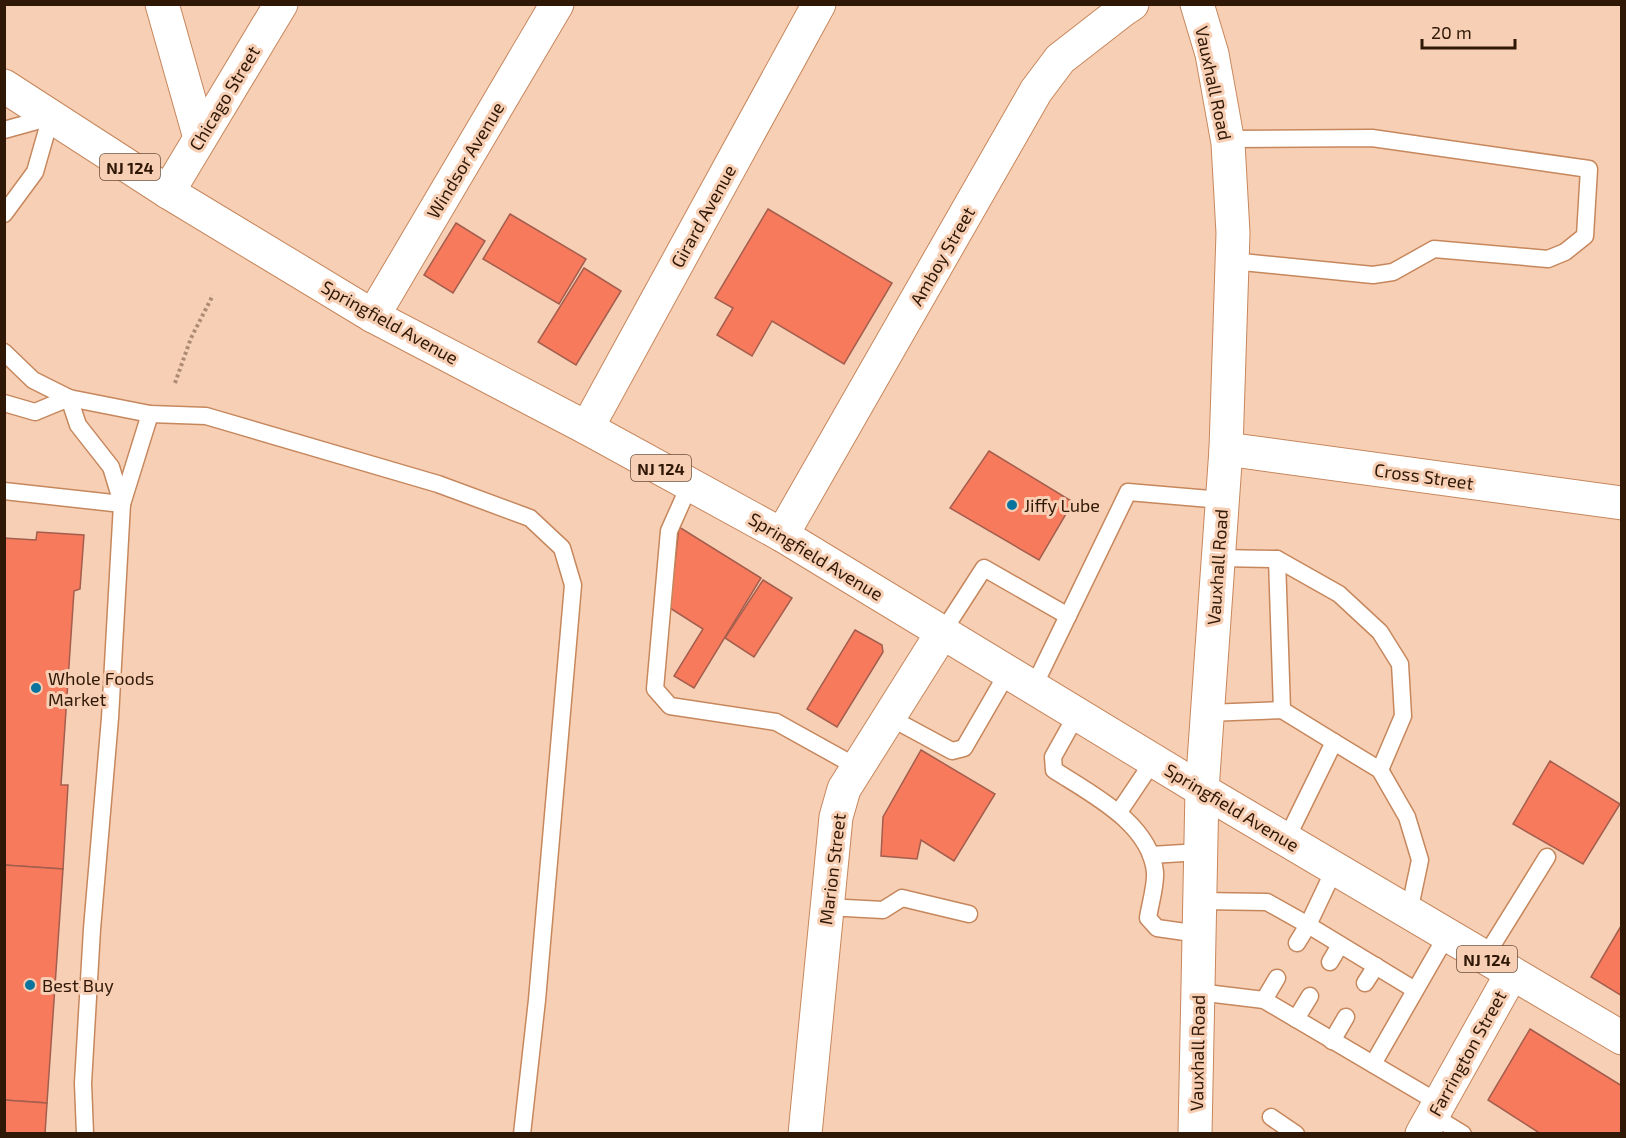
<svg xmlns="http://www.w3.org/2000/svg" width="1626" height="1138" font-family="'Exo 2',sans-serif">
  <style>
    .building { fill: #f77a5d; stroke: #a45e4d; stroke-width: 1.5 }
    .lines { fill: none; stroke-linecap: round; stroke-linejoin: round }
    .service-casing { stroke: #c6875d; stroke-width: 19 }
    .minor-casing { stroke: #c6875d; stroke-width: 35 }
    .tertiary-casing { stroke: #c6875d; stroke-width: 35 }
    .primary-casing { stroke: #c6875d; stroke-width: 35 }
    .path { stroke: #ad8b74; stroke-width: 4; stroke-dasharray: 3 3; stroke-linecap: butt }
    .service { stroke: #fff; stroke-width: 16 }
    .minor { stroke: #fff; stroke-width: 33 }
    .tertiary { stroke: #fff; stroke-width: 33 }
    .primary { stroke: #fff; stroke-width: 33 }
    .poi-dot { fill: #0a749f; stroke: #f7cfb5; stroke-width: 2 }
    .labels { text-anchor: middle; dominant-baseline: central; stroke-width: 6; stroke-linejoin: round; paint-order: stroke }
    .shield { fill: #f7cfb5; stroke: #6c4f3a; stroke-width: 1.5 }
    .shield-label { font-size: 16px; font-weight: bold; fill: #301806 }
    .street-label { font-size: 18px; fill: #301806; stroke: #f7cfb5 }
    .poi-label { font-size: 18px; fill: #301806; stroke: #f7cfb5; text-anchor: start }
  </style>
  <rect width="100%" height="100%" fill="#f7cfb5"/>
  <g class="building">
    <path d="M768,209L892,283L844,364L772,321L752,356L717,335L733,308L715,298Z"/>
    <path d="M510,214L586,259L559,304L483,259Z"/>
    <path d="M456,223L485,241L453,293L424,275Z"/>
    <path d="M584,268L621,291L576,365L538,342Z"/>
    <path d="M989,451L1073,502L1039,560L950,508Z"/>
    <path d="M679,527L761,578L694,688L674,676L703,629L670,608Z"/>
    <path d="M37,532L84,535L80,589L74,591L61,785H68L63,869L4,865V538L36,540Z"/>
    <path d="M763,580L792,598L754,657L725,638Z"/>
    <path d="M855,630L882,645L883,652L837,727L807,709Z"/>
    <path d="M921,750L995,794L954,861L921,840L917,859L881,856L883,817Z"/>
    <path d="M1550,761L1620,804L1583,864L1513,824Z"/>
    <path d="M4,865L63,869L47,1103L4,1100Z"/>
    <path d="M1621,926L1622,927V996L1591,977Z"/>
    <path d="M1530,1029L1622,1086L1621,1134H1541L1488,1100Z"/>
    <path d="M4,1100L47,1103L45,1134H4Z"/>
  </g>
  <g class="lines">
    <defs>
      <g id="service">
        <path d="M4,130L51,117"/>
        <path d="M1227,139L1372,138L1589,169L1585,236L1565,252L1548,259L1434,249L1393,272L1373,275L1232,261"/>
        <path d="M4,214L35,172L51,116"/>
        <path d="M4,352L33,380L69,398L150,414L206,416L438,484L530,518L562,548L573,585L537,1000L522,1134"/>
        <path d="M69,398L78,425L111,467L122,503"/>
        <path d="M4,403L35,412L69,398"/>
        <path d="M690,484L669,531L655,689L670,706L776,722L857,767"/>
        <path d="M4,491L122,504"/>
        <path d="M1218,558L1277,559L1339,594L1380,632L1400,664L1403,716L1380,770"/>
        <path d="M1277,559L1282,710"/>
        <path d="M942,633L984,568L1068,616"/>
        <path d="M1033,688L1128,492L1222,500"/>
        <path d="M1207,713L1282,710L1334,742"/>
        <path d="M1077,714L1053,757L1054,770C1091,794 1150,823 1155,872C1156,886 1150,904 1148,918L1157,928L1199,934"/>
        <path d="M889,717L952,751L964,748L1008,672"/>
        <path d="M1119,812L1154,760"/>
        <path d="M1286,840L1334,742L1380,770L1407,817L1420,860L1409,912"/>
        <path d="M1151,855L1200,852"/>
        <path d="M1335,868L1308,925L1415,990"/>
        <path d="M1199,901L1267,902L1308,925L1297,943"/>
        <path d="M827,907L883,910L902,898L969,914"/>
        <path d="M1485,957L1547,857"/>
        <path d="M1330,962L1340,945"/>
        <path d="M1365,983L1376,966"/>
        <path d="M1198,992L1264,1000L1439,1103"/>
        <path d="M1264,1000L1277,978"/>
        <path d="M1296,1019L1310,996"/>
        <path d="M1332,1041L1346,1017"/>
        <path d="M1373,1064L1447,935"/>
        <path d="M1432,1115L1463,1134"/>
        <path d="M1271,1117L1296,1134"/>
        <path d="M85,1134L83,1083L92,929L110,718L122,504L150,414"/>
      </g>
      <g id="minor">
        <path d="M162,4L200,138"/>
        <path d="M168,192L281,4"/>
        <path d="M373,316L557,4"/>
        <path d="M587,428L819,4"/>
        <path d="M1226,449L1622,503"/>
        <path d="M782,535L1036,91L1060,59L1123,10L1132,4"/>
        <path d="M805,1134L836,817L844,789L942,633"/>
        <path d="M1422,1134L1512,973"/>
      </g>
      <path id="tertiary" d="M1195,1134L1202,790L1226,449L1233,233L1228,143L1212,54L1197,4"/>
      <path id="primary" d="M4,86L168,192L373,316L587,428L782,535L1202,790L1622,1038"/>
    </defs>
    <use href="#service" class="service-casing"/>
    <use href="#minor" class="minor-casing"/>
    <use href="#tertiary" class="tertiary-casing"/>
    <use href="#primary" class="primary-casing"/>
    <path class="path" d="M175,383L191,338L213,295"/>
    <use href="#service" class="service"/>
    <use href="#minor" class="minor"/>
    <use href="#tertiary" class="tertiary"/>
    <use href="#primary" class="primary"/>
  </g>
  <g class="poi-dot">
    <circle cx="1012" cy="505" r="6"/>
    <circle cx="36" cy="688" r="6"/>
    <circle cx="30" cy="985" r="6"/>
  </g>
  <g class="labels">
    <g class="shield">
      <rect x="100" y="154" width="60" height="26" rx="4.5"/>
      <rect x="631" y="455" width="60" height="26" rx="4.5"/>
      <rect x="1457" y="946" width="60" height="26" rx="4.5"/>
    </g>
    <g class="shield-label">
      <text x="130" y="167">NJ 124</text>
      <text x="661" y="468">NJ 124</text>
      <text x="1487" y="959">NJ 124</text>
    </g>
    <g class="street-label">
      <text transform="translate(1214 83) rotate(78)">Vauxhall Road</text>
      <text transform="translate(224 98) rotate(-59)">Chicago Street</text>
      <text transform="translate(465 160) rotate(-59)">Windsor Avenue</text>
      <text transform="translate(703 216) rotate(-61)">Girard Avenue</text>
      <text transform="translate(942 256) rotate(-60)">Amboy Street</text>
      <text transform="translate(390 322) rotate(29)">Springfield Avenue</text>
      <text transform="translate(1424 476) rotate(8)">Cross Street</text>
      <text transform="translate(816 556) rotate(31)">Springfield Avenue</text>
      <text transform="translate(1217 567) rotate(-86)">Vauxhall Road</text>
      <text transform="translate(1232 807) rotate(31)">Springfield Avenue</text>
      <text transform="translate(832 869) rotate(-83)">Marion Street</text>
      <text transform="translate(1197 1053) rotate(-89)">Vauxhall Road</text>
      <text transform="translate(1467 1053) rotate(-61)">Farrington Street</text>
    </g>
    <g class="poi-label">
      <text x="1024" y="505">Jiffy Lube</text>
      <text x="48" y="678">Whole Foods<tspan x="48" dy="21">Market</tspan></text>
      <text x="42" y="985">Best Buy</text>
    </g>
  </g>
  <rect width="1626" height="1138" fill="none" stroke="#301806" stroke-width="12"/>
  <path d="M1422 39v9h93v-9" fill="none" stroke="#301806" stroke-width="3"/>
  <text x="1431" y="39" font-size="18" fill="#301806" stroke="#f7cfb5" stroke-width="4.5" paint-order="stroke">20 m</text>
</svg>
